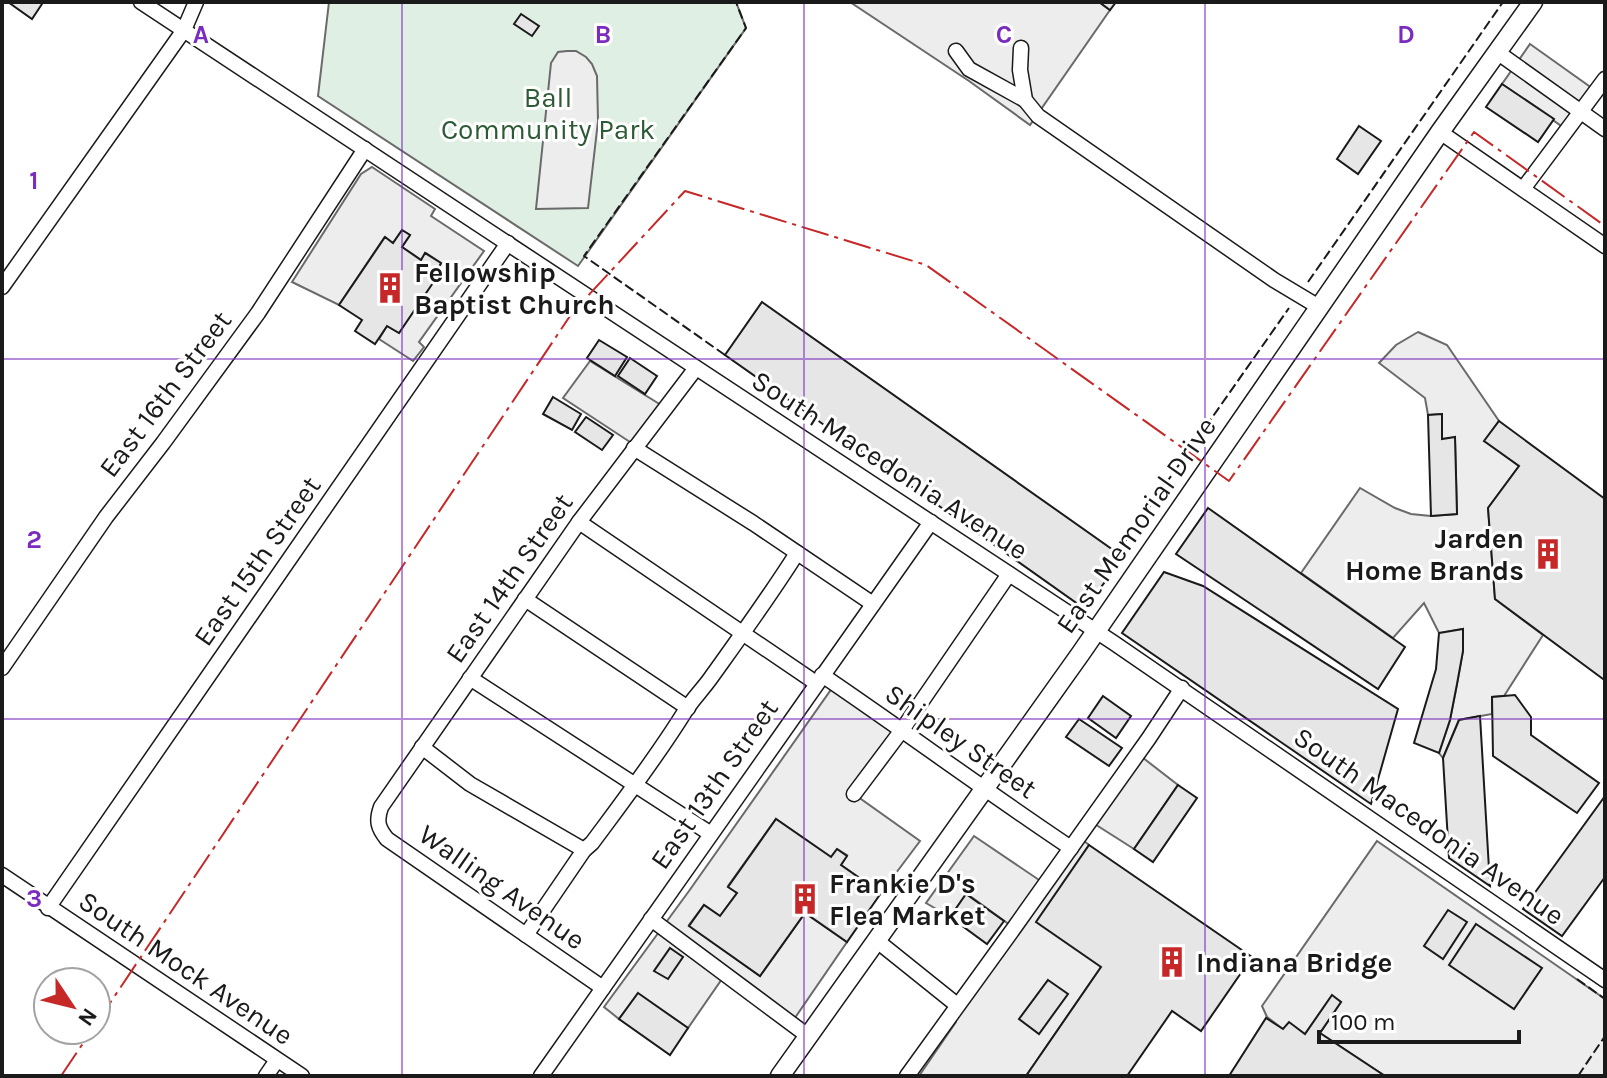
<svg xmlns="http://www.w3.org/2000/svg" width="1607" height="1078" font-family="Karla,sans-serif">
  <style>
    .green { fill: #e0efe3; stroke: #6a6a6a; stroke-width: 2 }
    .parking { fill: #ededed; stroke: #6a6a6a; stroke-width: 2 }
    .building { fill: #e6e6e6; stroke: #1a1a1a; stroke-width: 2 }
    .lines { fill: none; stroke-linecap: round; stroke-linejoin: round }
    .minor-casing { stroke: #1a1a1a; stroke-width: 17 }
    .major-casing { stroke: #1a1a1a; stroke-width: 21 }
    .minor { stroke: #fff; stroke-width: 14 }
    .major { stroke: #fff; stroke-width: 18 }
    .fence { stroke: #1a1a1a; stroke-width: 2; stroke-dasharray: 10 4; stroke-linecap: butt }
    .power { stroke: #c62828; stroke-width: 2; stroke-dasharray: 28 6 4 6; stroke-linecap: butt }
    .grid { fill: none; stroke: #7b2cbf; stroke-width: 2; stroke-opacity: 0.55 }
    .labels { text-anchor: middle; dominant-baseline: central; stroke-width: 6; stroke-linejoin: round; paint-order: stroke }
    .park-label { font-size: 28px; fill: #2b5a34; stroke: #fff }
    .poi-label { font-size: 28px; font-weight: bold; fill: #1a1a1a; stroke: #fff; text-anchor: start }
    .street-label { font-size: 28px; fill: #1a1a1a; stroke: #fff }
    .grid-label { font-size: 26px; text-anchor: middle; font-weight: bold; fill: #7b2cbf; stroke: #fff; stroke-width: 6; stroke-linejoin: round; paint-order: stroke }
  </style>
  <rect width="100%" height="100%" fill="#fff"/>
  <path class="green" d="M329,2H736L746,28L578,266L318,96Z"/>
  <g class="parking">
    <path d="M850,2H1099L1110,10L1030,125L969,81Z"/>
    <path d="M1530,44L1596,91L1567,130L1502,84Z"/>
    <path d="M567,51H576L586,57L592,64L597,76L598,121L588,208L536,209L551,63L558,52Z"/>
    <path d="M372,167L435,209L431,216L484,251L419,342L424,347L413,361L379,339L387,326L399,333L440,271L438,269L441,263L426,253L421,260L402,247L410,235L402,230L393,243L384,238L339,305L292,282L361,174Z"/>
    <path d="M1418,332L1447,345L1499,421L1485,441L1519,466L1488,508L1495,599L1543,635L1504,696L1492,697V714L1459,720L1443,758L1439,753L1450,720L1457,684L1463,651V629L1439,633L1424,603L1393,638L1301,573L1360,488L1395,508L1411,514L1431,516L1457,514L1455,438L1442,439V414L1428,415L1425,398L1379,363L1396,345Z"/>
    <path d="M590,361L661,405L633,444L563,398Z"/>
    <path d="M835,684L902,730L854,794L920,841L881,893L841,865L847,855L837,849L831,857L776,819L728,886L737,893L720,916L704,905L689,925L760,976L805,913L847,942L788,1028L722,979L688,1028L638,994L619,1019L604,1007L689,891Z"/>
    <path d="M1138,754L1178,785L1134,849L1090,821Z"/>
    <path d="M974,836L1045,884L1079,837L1089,845L1101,967L1026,1076H919L956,1022L957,1005L1014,928L967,894L950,917L926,903Z"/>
    <path d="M1377,841L1605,999V1076H1385L1320,1033L1341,1002L1332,996L1305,1034L1283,1029L1267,1017L1262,1006Z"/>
  </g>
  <g class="building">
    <path d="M8,2H40L42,4L32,19Z"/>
    <path d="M1099,2H1116L1110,10Z"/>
    <path d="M521,14L539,26L532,36L514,24Z"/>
    <path d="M1502,84L1554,119L1538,142L1486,107Z"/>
    <path d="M1359,126L1381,141L1358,174L1337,159Z"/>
    <path d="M402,230L410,235L402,247L421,260L425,253L441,263L438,269L441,271L399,333L387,326L375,344L355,331L362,320L339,305L385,237L393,243Z"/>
    <path d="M762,302L1123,557L1085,609L725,355Z"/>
    <path d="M599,340L627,357L615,376L587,358Z"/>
    <path d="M630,358L657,376L645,394L618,376Z"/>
    <path d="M553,397L581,414L572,430L543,414Z"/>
    <path d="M1442,414V439L1455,437L1457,514L1431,516L1428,415Z"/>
    <path d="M586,417L613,435L602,450L575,432Z"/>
    <path d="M1499,421L1605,499V677L1603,679L1495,599L1488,508L1519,466L1484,441Z"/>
    <path d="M1208,508L1405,647L1378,689L1176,554Z"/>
    <path d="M1164,572L1203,586L1398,709L1371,804L1122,633Z"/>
    <path d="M1463,629V651L1457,684L1450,720L1439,753L1414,743L1436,669L1439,633Z"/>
    <path d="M1515,695L1531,717V735L1599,783L1577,813L1493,756L1492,697Z"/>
    <path d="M1103,696L1131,716L1116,738L1088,718Z"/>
    <path d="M1480,716L1490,886L1449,858L1443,758L1459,720Z"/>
    <path d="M1079,719L1122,748L1109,766L1066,737Z"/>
    <path d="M1178,785L1197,798L1153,862L1134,849Z"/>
    <path d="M1605,796V877L1562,936L1523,909Z"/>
    <path d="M776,819L831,857L837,849L847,856L841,865L881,893L847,942L805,913L760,976L689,926L704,905L720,916L737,893L728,887Z"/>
    <path d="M1089,845L1252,957L1201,1031L1172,1011L1127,1076H1026L1101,967L1036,922Z"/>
    <path d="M966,894L1004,921L987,944L950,917Z"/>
    <path d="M1448,910L1467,922L1443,959L1424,946Z"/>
    <path d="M1476,924L1542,968L1514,1009L1449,965Z"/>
    <path d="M670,948L683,957L668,979L654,971Z"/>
    <path d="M1048,980L1068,994L1039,1034L1019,1019Z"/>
    <path d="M638,993L688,1028L670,1055L619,1019Z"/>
    <path d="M1332,995L1341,1002L1320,1033L1385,1076H1229L1266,1018L1283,1029L1289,1022L1305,1034Z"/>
  </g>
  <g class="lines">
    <defs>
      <g id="minor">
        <path d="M141,2L1114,643L1605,980"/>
        <path d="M1021,48L1020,70L1025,100L1038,116L1274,280L1319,307"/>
        <path d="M956,51L969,69L1025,100"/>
        <path d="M1497,52L1605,129"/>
        <path d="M1440,132L1605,246"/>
        <path d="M1523,189L1605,79"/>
        <path d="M2,287L184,30L196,2"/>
        <path d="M634,448L753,523L873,604"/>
        <path d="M579,522L816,683"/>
        <path d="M525,599L688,708"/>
        <path d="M2,668L106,517L163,443L258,313L365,149"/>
        <path d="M822,675C906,732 987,792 1071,848"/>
        <path d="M470,678L711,834"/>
        <path d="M422,747L470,784L584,850"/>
        <path d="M854,794L902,730L1009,574"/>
        <path d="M2,875L302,1076"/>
        <path d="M48,908L508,243"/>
        <path d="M651,919L808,1036"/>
        <path d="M526,935L584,850L592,843C624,800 656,758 684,713C691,701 702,690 710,679C740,637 770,596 797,553"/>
        <path d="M876,940L957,1005"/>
        <path d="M603,988L387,839C378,828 376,821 381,807L579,522L696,368"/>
        <path d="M266,1076L277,1060"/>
        <path d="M541,1076L931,522"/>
        <path d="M907,1076L1014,928L1149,738L1182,688"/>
      </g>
      <path id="major" d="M780,1076L1081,653L1440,132L1533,2"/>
    </defs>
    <use href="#minor" class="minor-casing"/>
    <use href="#major" class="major-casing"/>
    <use href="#minor" class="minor"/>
    <use href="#major" class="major"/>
    <g class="fence">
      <path d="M1308,282L1503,2"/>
      <path d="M725,355L584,256L746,28L736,2"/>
      <path d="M1117,553L1289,308"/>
      <path d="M1577,979L1605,999"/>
      <path d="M1578,1076L1605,1036"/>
    </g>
    <g class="power">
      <path d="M96,1024L572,313L685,191L926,265L1229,481L1474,132L1605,226"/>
      <path d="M61,1076L92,1030"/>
    </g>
  </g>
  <path class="grid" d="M402,2V1076M804,2V1076M1205,2V1076M2,359H1605M2,719H1605"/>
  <defs>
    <symbol id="building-bare" viewBox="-9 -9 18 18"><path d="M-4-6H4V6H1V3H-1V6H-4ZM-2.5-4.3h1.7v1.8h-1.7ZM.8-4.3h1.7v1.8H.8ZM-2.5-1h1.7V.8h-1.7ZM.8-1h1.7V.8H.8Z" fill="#c62828" stroke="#fff" stroke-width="2.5" paint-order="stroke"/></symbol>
  </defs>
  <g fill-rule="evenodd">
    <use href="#building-bare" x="368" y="266" width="44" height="44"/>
    <use href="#building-bare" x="1526" y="532" width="44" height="44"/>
    <use href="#building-bare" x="783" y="877" width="44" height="44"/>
    <use href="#building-bare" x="1150" y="940" width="44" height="44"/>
  </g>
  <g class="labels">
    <g class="park-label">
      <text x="548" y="97">Ball<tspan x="548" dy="32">Community Park</tspan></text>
    </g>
    <g class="poi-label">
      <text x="414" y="272">Fellowship<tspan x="414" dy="32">Baptist Church</tspan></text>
      <text x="1524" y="538" text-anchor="end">Jarden<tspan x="1524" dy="32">Home Brands</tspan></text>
      <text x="829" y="883">Frankie D's<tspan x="829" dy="32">Flea Market</tspan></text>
      <text x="1196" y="962">Indiana Bridge</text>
    </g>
    <g class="street-label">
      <text transform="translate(165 394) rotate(-53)">East 16th Street</text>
      <text transform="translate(890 465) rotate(33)">South Macedonia Avenue</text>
      <text transform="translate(1136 525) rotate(-55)">East Memorial Drive</text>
      <text transform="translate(257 561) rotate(-55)">East 15th Street</text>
      <text transform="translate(509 578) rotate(-55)">East 14th Street</text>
      <text transform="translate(961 741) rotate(35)">Shipley Street</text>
      <text transform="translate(714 784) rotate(-55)">East 13th Street</text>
      <text transform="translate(1429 826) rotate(35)">South Macedonia Avenue</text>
      <text transform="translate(502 887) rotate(35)">Walling Avenue</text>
      <text transform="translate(186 968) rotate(34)">South Mock Avenue</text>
    </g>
  </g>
  <g class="grid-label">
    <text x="201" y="43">A</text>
    <text x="603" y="43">B</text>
    <text x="1004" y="43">C</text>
    <text x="1406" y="43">D</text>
    <text x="34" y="189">1</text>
    <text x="34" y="548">2</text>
    <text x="34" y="907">3</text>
  </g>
  <rect width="1607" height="1078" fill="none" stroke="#1a1a1a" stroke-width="8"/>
  <g transform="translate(72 1006) rotate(125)"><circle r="38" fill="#ffffff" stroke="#a3a3a3" stroke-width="2"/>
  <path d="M0-6L14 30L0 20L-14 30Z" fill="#c62828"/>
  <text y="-12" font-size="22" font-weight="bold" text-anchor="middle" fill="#1a1a1a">N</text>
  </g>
  <path d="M1319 1030v12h200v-12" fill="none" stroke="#1a1a1a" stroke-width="4"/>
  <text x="1331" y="1030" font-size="24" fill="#1a1a1a" stroke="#ffffff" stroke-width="6" paint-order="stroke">100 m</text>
</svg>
